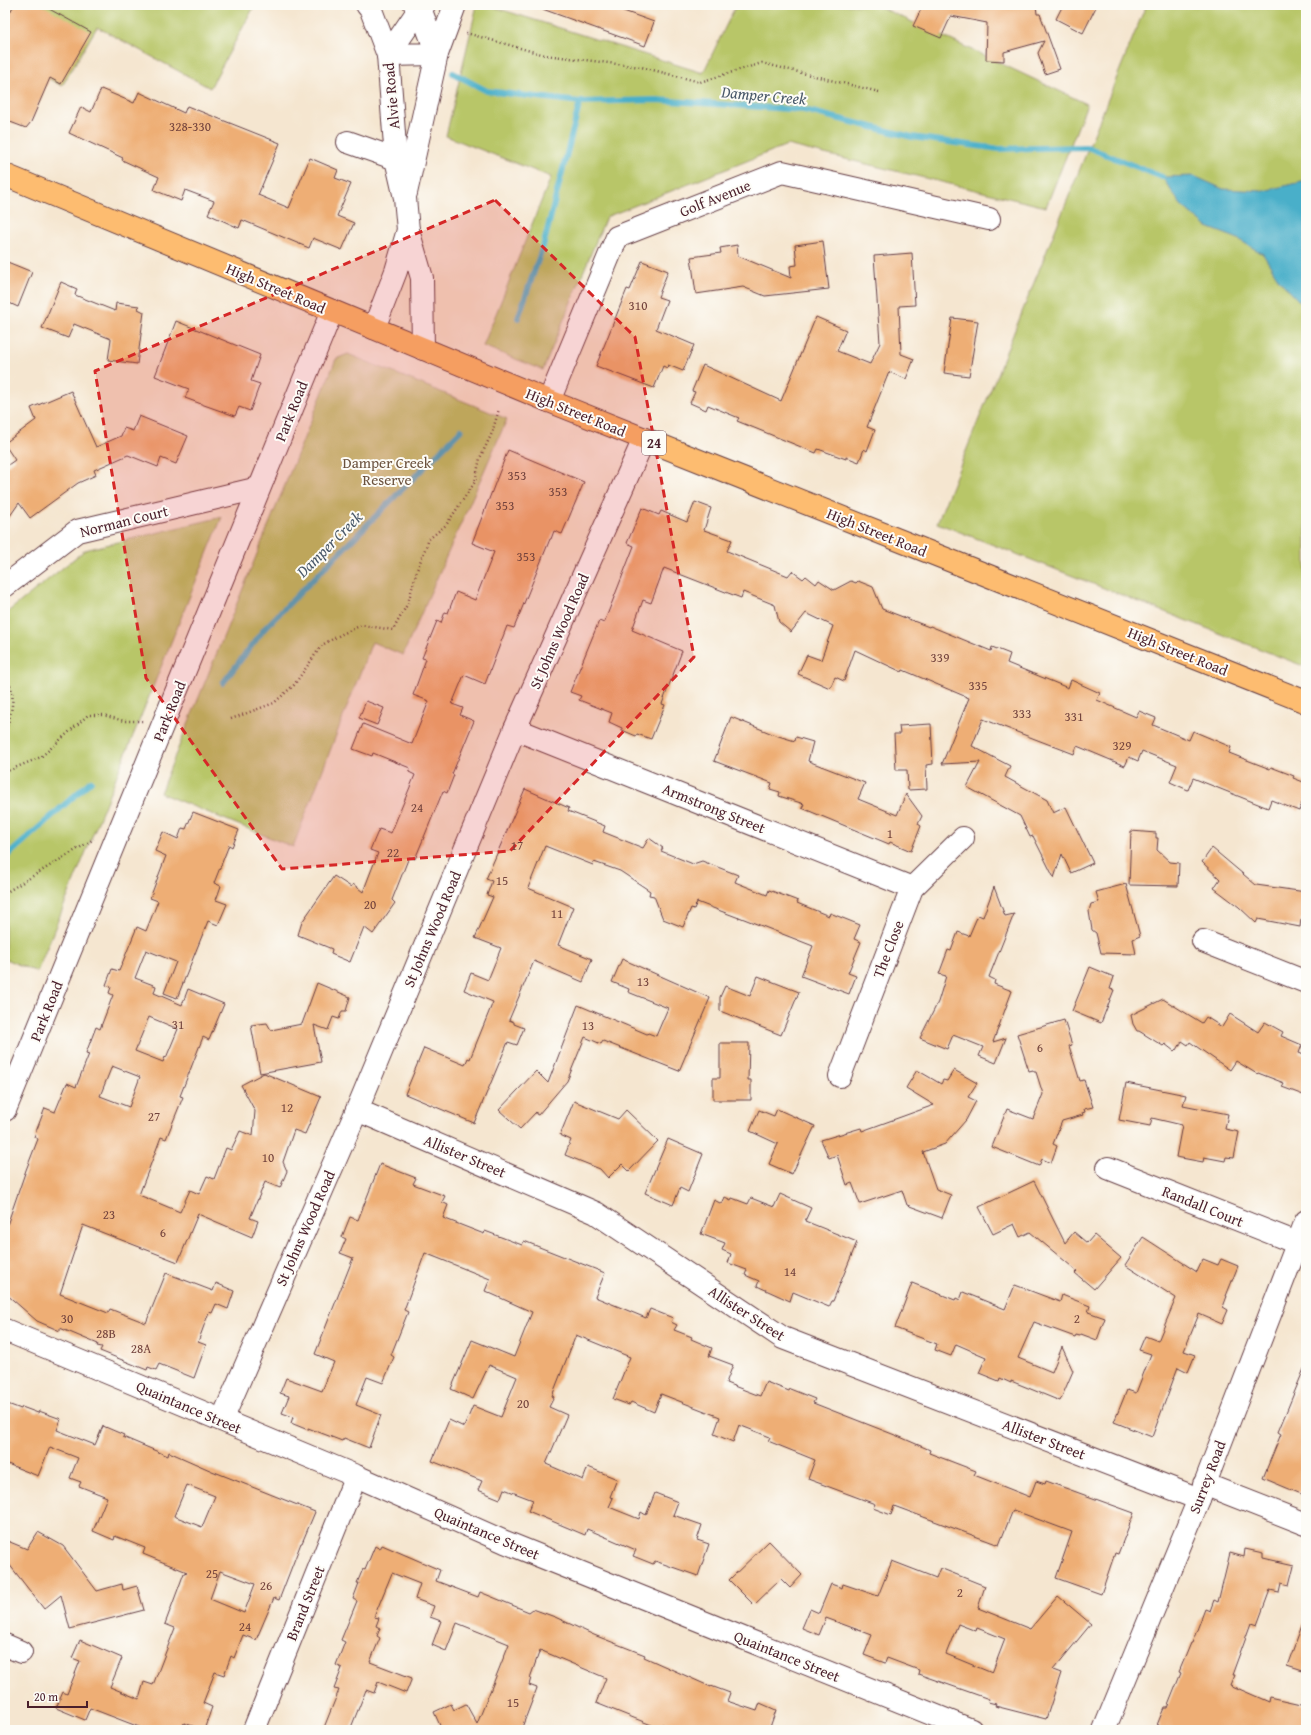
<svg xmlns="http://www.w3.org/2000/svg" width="1311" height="1735" font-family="'Gentium Book Plus',serif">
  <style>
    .green { fill: #b8c668; stroke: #81724a }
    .water { fill: #4aafc9; stroke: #4a677a }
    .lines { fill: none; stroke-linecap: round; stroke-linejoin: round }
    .stream { stroke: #4aafc9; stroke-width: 6 }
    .building { fill: #eeae74; fill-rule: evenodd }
    .minor-casing { stroke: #643d44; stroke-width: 24 }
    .major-casing { stroke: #643d44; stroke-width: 24 }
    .path { stroke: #643d44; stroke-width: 2.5; stroke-dasharray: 1 3; stroke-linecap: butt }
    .minor { stroke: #fff; stroke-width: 22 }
    .major { stroke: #fdbc6f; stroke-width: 22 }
    .marked { fill: #d62828; fill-opacity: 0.2; stroke: #d62828; stroke-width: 3; stroke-dasharray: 8 5; stroke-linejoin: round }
    .labels { text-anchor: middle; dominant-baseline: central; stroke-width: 4; stroke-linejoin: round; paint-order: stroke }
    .number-label { font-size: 13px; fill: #73433d }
    .shield { fill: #fdfcf7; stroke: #806168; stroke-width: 1 }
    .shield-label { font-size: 14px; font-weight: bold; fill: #4a1f2b }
    .street-label { font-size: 15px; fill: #4a1f2b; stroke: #fdfcf7 }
    .park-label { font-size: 15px; fill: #6b513d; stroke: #fdfcf7 }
    .water-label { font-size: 16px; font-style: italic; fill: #4a596a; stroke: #fdfcf7 }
  </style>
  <rect width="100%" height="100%" fill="#fdfcf7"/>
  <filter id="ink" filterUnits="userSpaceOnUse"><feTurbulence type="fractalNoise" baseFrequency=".025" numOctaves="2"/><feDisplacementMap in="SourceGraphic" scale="8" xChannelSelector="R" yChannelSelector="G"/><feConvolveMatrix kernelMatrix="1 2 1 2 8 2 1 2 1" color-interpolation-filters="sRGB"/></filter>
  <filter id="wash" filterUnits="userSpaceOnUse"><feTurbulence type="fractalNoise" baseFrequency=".012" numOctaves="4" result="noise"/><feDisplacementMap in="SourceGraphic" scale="16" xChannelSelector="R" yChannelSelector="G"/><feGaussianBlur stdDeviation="0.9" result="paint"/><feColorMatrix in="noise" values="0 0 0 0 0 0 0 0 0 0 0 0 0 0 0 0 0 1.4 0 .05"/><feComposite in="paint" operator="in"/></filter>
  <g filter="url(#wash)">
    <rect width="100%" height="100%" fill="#f5e6d0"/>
    <g class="green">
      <path d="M5,5H255L210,88L97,27L62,86L5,55Z"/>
      <path d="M477,5H487L703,73L736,5H876L1087,104L1046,207L787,145L606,217L543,370L483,346L551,177L446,136Z"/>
      <path d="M1146,5H1306V667L937,523Z"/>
      <path d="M348,354L507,419L403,655L372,642L293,847L160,793L336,359Z"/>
      <path d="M222,517L37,972L5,959V614L85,550Z"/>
    </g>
    <path class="water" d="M1194,176L1223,189L1263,191L1306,181V305L1300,302L1279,280L1263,254L1236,238L1207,227L1181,205L1162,177Z"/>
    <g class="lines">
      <g class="stream">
        <path d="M453,73L487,91L580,102"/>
        <path d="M518,318L544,243L580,102L656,100L804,110L912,137L999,149L1087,147L1162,177"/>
        <path d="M223,683L265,628L461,430"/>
        <path d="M5,858L91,781"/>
      </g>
    </g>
    <g id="blocks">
      <g class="building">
        <path d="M14,5H42L91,32L61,84L50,78L31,122L26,128L5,120V21Z"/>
        <path d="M537,5H607L654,22L645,46L537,7Z"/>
        <path d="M923,5H1036L1037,14H1040L1060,69L1045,74L1038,53L1044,41L1004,52V61L986,60L987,23L951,16L941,38L913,26Z"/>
        <path d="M1063,5H1097L1083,33L1056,19Z"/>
        <path d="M101,89L134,103L139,92L184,113L187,106L280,143L258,195L289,208L310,158L338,170L335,178L351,184L337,216L354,223L342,250L313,238L309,248L242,220L239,228L208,214L214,201L185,190L181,201L154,190L159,177L122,160L123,158L69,133L81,107L91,112Z"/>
        <path d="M823,241L829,289L765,296L743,287L696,294L691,257L721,253L720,248L737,245L738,256L791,278L790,266L797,265L795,245Z"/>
        <path d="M912,253L915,305L899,306L901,354L914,359L906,379L889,372L867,427L875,430L867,451L864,449L859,462L846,457V459L818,449L816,453L737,421L739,418L708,405L706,410L690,403L695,392L692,391L703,365L781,401L816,317L846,330L837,351L870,364L880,343L874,256Z"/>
        <path d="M5,261L32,272L18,307L5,301Z"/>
        <path d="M642,261L668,271L658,297L667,300L656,329L694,345L683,371L668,365L667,368L663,366L654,388L596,366L627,289L630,290Z"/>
        <path d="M61,282L77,289L75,295L115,311L116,303L139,306L138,309L144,312L137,364L108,360L111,339L74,324L68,338L42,328Z"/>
        <path d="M952,318L978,321L969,376L944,373Z"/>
        <path d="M176,321L260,355L251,381L260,384L250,411L239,407L235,416L204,405L185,398L189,389L155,376Z"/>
        <path d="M71,391L96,447L121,436L124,428L133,431L139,416L188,436L176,464L161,458L158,467L128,455L94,470L96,475L78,483L30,518L19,503L5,523V467L15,460L5,445V443L36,420L31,408Z"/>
        <path d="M508,450L584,482L562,534L554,531L551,539H550L514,628L507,626L485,684L464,675L452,704L463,708L460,715L474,721L452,774L454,775L447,793L443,791L415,859L409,857L392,900L395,903L373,934L364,927L350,962L331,954L332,949L298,935L302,922L334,876L351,887L353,884L363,892L378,853L370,850L379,829L391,833L415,775L409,772L410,768L373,753L372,756L353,749L363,724L412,744L429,701L413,695L426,659L422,658L437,621L441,623L445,612L448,613L456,592L475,600L494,552L472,543Z"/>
        <path d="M695,502L711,508L704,530L732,540L727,551L788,576L792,571L803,579L806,576L816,584L819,580L834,590L851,581L856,583L858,581L873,587L882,609L929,627L930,626L991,651L992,647L1010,654L1007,663L1068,688L1071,680L1100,693L1097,700L1136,717L1139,711L1156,718L1153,725L1189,740L1193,731L1231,747L1229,753L1270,769L1271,767L1294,776L1293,778L1306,783V805L1302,803L1299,811L1271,800L1268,808L1193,778L1188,790L1170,782L1177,765L1142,751L1138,761L1129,757L1125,766L1077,746L1074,754L983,719L972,746L1010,766L1005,777L1047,800L1053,813L1066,807L1093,863L1071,873L1062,854L1054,878L1033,836L1030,837L1020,816L967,787L980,762L942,764L969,698L903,670L902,672L855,650L844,681L835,677L830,688L798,674L807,655L821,660L833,626L806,613L791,632L779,622L775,605L743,592L741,598L664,568L651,603L643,600L632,630L682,651L662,704L665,705L651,739L637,734L636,736L622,730V728L609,722L612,713L579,700L581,696L570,692L599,621L604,623L634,546L627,543L642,508L659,515L661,511L687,522Z"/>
        <path d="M366,701L384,708L377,725L359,718Z"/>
        <path d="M731,717L775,735L795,741L796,737L813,742L808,761L865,783L858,799L897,815L906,794L922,816L918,824L921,826L911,851L890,842L889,844L802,808L804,804L779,796L780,792L770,789L772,783L714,761Z"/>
        <path d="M931,724L933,764L926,765L927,789L908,790L907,770H896L894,734H900L899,726Z"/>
        <path d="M525,789L569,808L568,811L605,826L603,832L643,848L649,838L663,848L661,851L693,864L702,861L738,875L735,882L767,895L769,890L798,901L797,903L829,916L830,913L860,925L854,939L861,942L848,973L856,976L849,994L801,976L813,946L739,917V918L697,902L694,909L691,908L683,927L663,919L654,896L649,895L650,891L620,871L594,862L593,865L545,846L528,888L573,907L558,945L592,959L583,982L534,961L509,1020L514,1022V1024L524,1028L517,1045L508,1042L474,1123L405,1094L424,1048L465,1065L468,1058L470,1059L493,1002L464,990L471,973L488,980L501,948L475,938L493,897L487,895L492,881L486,879Z"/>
        <path d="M193,812L239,830L232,847L229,845L214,883L221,886L216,900L227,904L218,925L208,921L177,998L164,993L176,962L146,950L135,978L156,986L154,993L182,1005L188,989L224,1004L209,1040L203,1037L180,1096L183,1097L166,1139L161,1137L139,1195L180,1212L190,1190L199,1194L207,1176L214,1179L226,1148L231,1150L240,1131L253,1136L255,1111L241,1085L264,1073L321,1097L305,1134L294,1130L283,1162L287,1171L280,1188L265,1182L250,1218L258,1221L252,1237L198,1214L178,1262L83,1225L60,1294L108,1313L110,1309L146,1323L166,1273L213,1291L216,1283L234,1291L228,1309L216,1304L212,1313L209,1312L198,1342L206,1345L194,1378L159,1364L156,1370L148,1367L147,1370L100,1351L102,1347L97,1346L98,1344L60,1328V1331L37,1321L5,1293V1231L26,1170L38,1139L34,1137L45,1108L55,1112L67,1083L76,1087L89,1054L86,1053L96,1027L100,1029L113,995L109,993L111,987L106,985L112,969L119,971L137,927L146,931L158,901L150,898L166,856L155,851L163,832L178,839L182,828L186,829ZM149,1017L178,1029L166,1058L165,1057L163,1062L135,1051ZM112,1066L140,1077L129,1107L100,1096Z"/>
        <path d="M1131,831L1156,833V838H1158L1157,850L1170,862L1179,863L1178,886L1129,885Z"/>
        <path d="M1212,848L1256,885L1306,892V920L1301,919L1300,927L1258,919L1256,923L1239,907L1214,888L1220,879L1202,862Z"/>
        <path d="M1126,884L1140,936L1133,939L1136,954L1101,953L1096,933L1092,930L1089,911L1091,904L1099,902L1096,892Z"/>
        <path d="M994,887L1005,916L1014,914L989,977L995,980L994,984L1012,991L993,1042L1006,1038L996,1063L979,1056L983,1047L953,1035L947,1049L920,1038L938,1002L946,976L939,974L948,950L951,951L958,932L969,936L978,915L983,917Z"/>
        <path d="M622,959L710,998L679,1071L603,1041L601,1044L585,1037L567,1081L538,1115L536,1114V1112L520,1129L499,1110L536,1071L548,1083L578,1005L647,1034L648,1033L656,1036L668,1008L628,992L629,989L612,982Z"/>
        <path d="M1090,967L1114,977L1110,989L1114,990L1101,1023L1072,1011Z"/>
        <path d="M758,976L799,992L781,1035L720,1011V997L725,986L750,996Z"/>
        <path d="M317,983L350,997L346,1011H342L339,1019L333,1017L328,1030L314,1025L321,1062L260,1073L251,1025L267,1023L271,1030L302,1024Z"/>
        <path d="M1163,999L1202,1023L1206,1017L1222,1027L1230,1014L1258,1032L1265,1022L1283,1032L1281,1036L1302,1045L1299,1053L1306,1056V1096L1282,1087L1284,1083L1258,1073L1257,1074L1236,1061L1230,1070L1190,1042L1188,1045L1182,1041L1177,1050L1176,1049L1174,1051L1165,1044L1163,1046L1139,1031H1137L1133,1024L1131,1015Z"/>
        <path d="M1064,1020L1072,1045L1069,1046L1080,1081L1084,1080L1093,1107L1084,1109L1085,1112L1082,1113L1083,1115L1062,1121L1053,1144L1057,1146L1051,1163L1042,1159L1039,1166L992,1147L1007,1109L1033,1119L1043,1094L1036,1072H1034L1033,1070L1029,1071L1017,1034Z"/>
        <path d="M720,1043H749L748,1080H751V1100H713V1078H720Z"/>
        <path d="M917,1070L941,1084L943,1080L947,1081L954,1070L977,1083L968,1097L976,1101L966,1120L945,1144L923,1152L936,1189L951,1195L942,1218L907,1205L902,1190L860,1204L852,1183L847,1185L837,1155L829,1158L821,1140L861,1128L862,1131L934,1105L906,1088Z"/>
        <path d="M1126,1083L1186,1095L1183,1105L1228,1114L1225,1129L1239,1132L1234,1158L1226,1157L1225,1161L1204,1157L1203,1162L1176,1157L1182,1125L1152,1118L1150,1126L1119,1120Z"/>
        <path d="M574,1101L618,1119L626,1110L658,1141L629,1171L622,1164L608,1178L600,1169L565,1155L571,1140L560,1135Z"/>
        <path d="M777,1109L815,1126L792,1174L769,1164L778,1144L750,1131L759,1110L774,1116Z"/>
        <path d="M668,1139L703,1154L688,1192L680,1188L673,1205L645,1193Z"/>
        <path d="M380,1164L416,1178L413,1184L445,1196L442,1202L448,1205L443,1218L484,1234L485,1231L522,1245L524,1241L605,1273L595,1297L646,1318L650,1309L673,1318L671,1322L677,1325L674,1330L692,1337L691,1339L712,1348L709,1356L733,1365L726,1383L760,1396L766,1382L789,1391L790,1389L815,1399L813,1403L900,1437L930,1450L929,1453L976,1471L974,1475L1030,1497L1036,1481L1045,1484L1046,1481L1134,1513L1118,1554L1115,1553L1101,1594L1056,1578L1072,1532L1013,1510L999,1545L894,1506L891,1515L873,1508L875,1504L808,1479L815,1460L768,1441L770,1437L739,1425L733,1442L714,1434L720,1417L661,1394L654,1412L631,1402L629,1405L613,1399L630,1357L576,1335L552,1396L554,1397L549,1407L567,1415L546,1464L583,1480L588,1467L617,1479L610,1497L613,1498L609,1507L639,1519L641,1512L646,1515L655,1493L678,1502L673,1515L702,1525L697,1540L709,1544L698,1576L655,1561L653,1564L633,1556L636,1550L587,1529L585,1535L528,1511L533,1500L504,1489L500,1499L478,1490L482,1481L432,1461L449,1420L464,1427L473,1406L501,1417L517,1377L489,1365L473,1399L451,1389L472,1340L514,1357L532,1312L485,1291L490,1279L425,1253L404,1310L408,1312L391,1355L394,1357L383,1383L367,1377L356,1405L381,1415L369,1448L344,1438L342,1441L308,1428V1430L291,1423L293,1417L282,1413L289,1396L280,1393L286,1378L322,1391L334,1362L315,1354L353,1258L340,1253L346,1239L342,1237L350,1217L358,1220Z"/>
        <path d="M1034,1181L1065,1243L1074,1232L1087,1243L1094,1235L1121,1258L1094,1289L1075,1273L1077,1271L1030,1232L1020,1237L1014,1224L993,1234L979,1207Z"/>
        <path d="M780,1194L811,1208L805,1221L857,1242L833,1301H832L829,1307L793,1292L790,1301L757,1286L759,1281L745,1275L747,1270L728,1263L731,1254L722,1250L725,1243L701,1234L714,1200L722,1204L725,1197L731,1200L732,1198L748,1204L751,1198L774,1207Z"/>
        <path d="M1143,1237L1197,1272L1203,1259L1218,1265L1221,1259L1238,1266L1226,1296H1227L1223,1307L1228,1310L1222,1324L1199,1314L1184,1351L1195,1355L1188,1372L1178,1367L1152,1437L1114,1422L1127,1390L1136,1393L1151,1354L1139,1350L1145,1336L1158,1341L1176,1298L1125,1265Z"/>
        <path d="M912,1283L955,1300L956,1298L960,1300L963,1292L1005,1309L1015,1285L1060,1302L1062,1295L1090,1306L1088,1312L1105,1318L1097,1340L1081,1334L1080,1336L1076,1335L1075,1337L1034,1322L1018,1358L1052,1372L1062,1347L1073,1371L1060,1401L1011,1381V1383L1000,1378L999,1381L979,1373L986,1357L956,1344L951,1356L935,1350L937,1344L895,1328Z"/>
        <path d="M1306,1364V1496L1263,1478L1281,1434L1278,1432Z"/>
        <path d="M5,1403L21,1409L22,1407L38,1413L39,1411L61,1419L57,1430L95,1445L103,1426L124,1435L123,1437L168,1456L169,1452L212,1471L315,1512L302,1543H301L279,1600L274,1598L256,1640L243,1635L234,1658L231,1656L224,1675L215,1672L203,1703L212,1707L204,1730L184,1723L181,1730H147L90,1708L85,1720L56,1708L63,1692L67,1694L80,1661L72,1658L80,1640L122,1658L110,1687L139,1699L144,1682L153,1685L175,1628L165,1624L184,1573L187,1572L143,1554L145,1548L115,1536L114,1540L93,1531L107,1497L79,1486L81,1482L70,1478L78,1458L50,1447L38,1476L5,1463ZM187,1485L215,1496L202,1527L174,1516ZM220,1571L255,1584L244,1613L210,1599Z"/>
        <path d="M38,1532L63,1546L97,1591L122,1584L123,1590L137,1586L144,1610L70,1629L61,1595L44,1609L5,1559V1540L27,1549Z"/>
        <path d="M769,1541L802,1575L790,1588L781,1579L754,1605L729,1580Z"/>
        <path d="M382,1545L440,1570L436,1581L478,1597L480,1592L529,1612L533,1609L555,1617L594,1635L645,1655L644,1657L711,1687V1686L730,1693L727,1701L757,1711L760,1703L776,1710L769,1730H677L662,1724L659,1728L596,1703L606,1678L540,1650L530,1678H531L529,1685L537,1688L521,1730H442L434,1712L451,1704L454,1710L466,1704L477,1724L509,1644L457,1623L446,1651L432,1645L441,1621L430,1617L434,1606L415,1599L420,1584L392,1573L374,1617L379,1618L376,1626L380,1628L377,1636L380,1638L370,1662L412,1678L406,1693L378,1682L374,1693L366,1690L350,1730H323L339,1690L334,1689L342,1668L336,1665L345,1642L341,1640L357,1601L353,1599L359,1583H357L363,1569L365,1570L375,1546L380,1549Z"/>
        <path d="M1245,1549L1263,1553V1558L1294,1565L1289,1585L1281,1583L1279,1592L1270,1590L1257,1625L1251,1623L1232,1675H1234L1230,1685L1269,1702L1270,1697L1306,1705V1730H1157L1159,1725H1157L1164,1708H1167L1181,1673L1179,1672L1191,1643H1192L1205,1609L1210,1611L1214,1600L1218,1602L1230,1553L1244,1557Z"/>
        <path d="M892,1561L936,1578L940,1568L985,1586L978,1608L1030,1629L1058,1596L1091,1624L1053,1670L1061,1673L1046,1719L995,1706L996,1704L988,1702L989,1699L918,1674L919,1670L887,1658L885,1663L864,1655L872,1635L826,1618L819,1635L802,1628L810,1609L819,1613L831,1584L842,1588L843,1584L878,1596ZM958,1624L976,1631L977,1628L1005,1639L992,1673L946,1654Z"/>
        <path d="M1304,1620H1306V1672L1287,1666Z"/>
      </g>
    </g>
  </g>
  <g filter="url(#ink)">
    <use href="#blocks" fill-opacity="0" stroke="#643d44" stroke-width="1"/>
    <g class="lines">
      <defs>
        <g id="minor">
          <path d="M367,5L371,10L388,55L396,159L405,198L408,230L422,278L423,349"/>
          <path d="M388,55L437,54L420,8L415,5"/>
          <path d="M388,55L420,8L424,5"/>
          <path d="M348,142L396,159"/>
          <path d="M406,193L437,54L455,5"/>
          <path d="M374,328L396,271L408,230"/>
          <path d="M549,401L617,237L782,172L989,219"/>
          <path d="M5,586L77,531L259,488"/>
          <path d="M515,729L912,888"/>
          <path d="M1203,941L1306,982"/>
          <path d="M840,1076L912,888L963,838"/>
          <path d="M5,1110L332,311"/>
          <path d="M357,1110L596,1213L783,1338L1199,1499"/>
          <path d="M1108,1168L1297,1243"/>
          <path d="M5,1330L356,1476L505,1542L971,1730"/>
          <path d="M222,1420L357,1110L515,729L644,439"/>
          <path d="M1204,1484L1306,1524"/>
          <path d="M5,1645L21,1652"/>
          <path d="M254,1730L356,1476"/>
          <path d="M1104,1730L1199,1499L1306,1221"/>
        </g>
        <path id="major" d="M5,175L549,401L1306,702"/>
      </defs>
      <use href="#minor" class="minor-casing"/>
      <use href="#major" class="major-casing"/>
      <g class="path">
        <path d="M466,33L545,55L641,67L700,82L762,63L879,92"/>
        <path d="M5,679C19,690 10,718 5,732"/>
        <path d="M231,719L274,703L294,685L322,645L342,634L362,625L393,630L408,603L417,570L429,539L446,525L475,482L480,458L492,433L499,409"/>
        <path d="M5,772L41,757L88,715H103L124,721H143"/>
        <path d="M5,893L94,839"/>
      </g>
      <use href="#minor" class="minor"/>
      <use href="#major" class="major"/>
    </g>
  </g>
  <path class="marked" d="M495,200L635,337L694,657L510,851L282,869L146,678L95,371Z"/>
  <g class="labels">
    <g class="number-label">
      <text x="190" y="126">328-330</text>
      <text x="638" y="305">310</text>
      <text x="517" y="475">353</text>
      <text x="558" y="491">353</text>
      <text x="505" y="505">353</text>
      <text x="526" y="556">353</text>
      <text x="940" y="657">339</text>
      <text x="978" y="685">335</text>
      <text x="1022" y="713">333</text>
      <text x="1074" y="716">331</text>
      <text x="1122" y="745">329</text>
      <text x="417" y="807">24</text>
      <text x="890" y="833">1</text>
      <text x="517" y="845">17</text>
      <text x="393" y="852">22</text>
      <text x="502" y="880">15</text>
      <text x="370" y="904">20</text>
      <text x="557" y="913">11</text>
      <text x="643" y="981">13</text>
      <text x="178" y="1024">31</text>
      <text x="588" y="1025">13</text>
      <text x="1040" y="1047">6</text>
      <text x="287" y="1107">12</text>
      <text x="154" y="1116">27</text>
      <text x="268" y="1157">10</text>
      <text x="109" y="1214">23</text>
      <text x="163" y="1232">6</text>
      <text x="790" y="1271">14</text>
      <text x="67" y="1318">30</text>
      <text x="1077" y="1318">2</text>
      <text x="106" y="1333">28B</text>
      <text x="141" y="1348">28A</text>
      <text x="523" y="1403">20</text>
      <text x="212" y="1573">25</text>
      <text x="266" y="1585">26</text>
      <text x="960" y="1592">2</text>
      <text x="245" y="1626">24</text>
      <text x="513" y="1702">15</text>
    </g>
    <rect class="shield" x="642" y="431" width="24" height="24" rx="3"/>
    <g class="shield-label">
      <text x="654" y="443">24</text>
    </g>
    <g class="street-label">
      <text transform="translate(391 96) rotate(-95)">Alvie Road</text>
      <text transform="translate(715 198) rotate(-22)">Golf Avenue</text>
      <text transform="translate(276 288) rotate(23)">High Street Road</text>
      <text transform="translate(291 411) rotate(-68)">Park Road</text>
      <text transform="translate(576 412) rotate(22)">High Street Road</text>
      <text transform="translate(124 521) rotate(-14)">Norman Court</text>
      <text transform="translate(877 532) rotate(22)">High Street Road</text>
      <text transform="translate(559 631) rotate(-66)">St Johns Wood Road</text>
      <text transform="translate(1178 651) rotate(22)">High Street Road</text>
      <text transform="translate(169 711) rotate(-68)">Park Road</text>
      <text transform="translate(714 808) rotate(22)">Armstrong Street</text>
      <text transform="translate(432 929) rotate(-67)">St Johns Wood Road</text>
      <text transform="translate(888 949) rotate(-69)">The Close</text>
      <text transform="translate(46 1011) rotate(-68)">Park Road</text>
      <text transform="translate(465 1156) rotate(23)">Allister Street</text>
      <text transform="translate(1203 1206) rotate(22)">Randall Court</text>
      <text transform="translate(305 1228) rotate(-66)">St Johns Wood Road</text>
      <text transform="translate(747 1313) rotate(33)">Allister Street</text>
      <text transform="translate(189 1407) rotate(23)">Quaintance Street</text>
      <text transform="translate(1044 1439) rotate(21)">Allister Street</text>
      <text transform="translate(1207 1477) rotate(-69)">Surrey Road</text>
      <text transform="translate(487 1533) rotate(23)">Quaintance Street</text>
      <text transform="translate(305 1603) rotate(-68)">Brand Street</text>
      <text transform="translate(787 1656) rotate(22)">Quaintance Street</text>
    </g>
    <g class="park-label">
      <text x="387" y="462">Damper Creek<tspan x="387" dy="17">Reserve</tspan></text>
    </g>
    <g class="water-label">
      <text transform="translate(764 95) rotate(5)">Damper Creek</text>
      <text transform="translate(329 544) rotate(-45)">Damper Creek</text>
    </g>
  </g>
  <rect width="1311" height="1735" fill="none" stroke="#fdfcf7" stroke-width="20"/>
  <path d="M28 1701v6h59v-6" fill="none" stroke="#4a1f2b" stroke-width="2"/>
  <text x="34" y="1701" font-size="12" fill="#4a1f2b" stroke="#fdfcf7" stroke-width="3" paint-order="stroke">20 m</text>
</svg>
